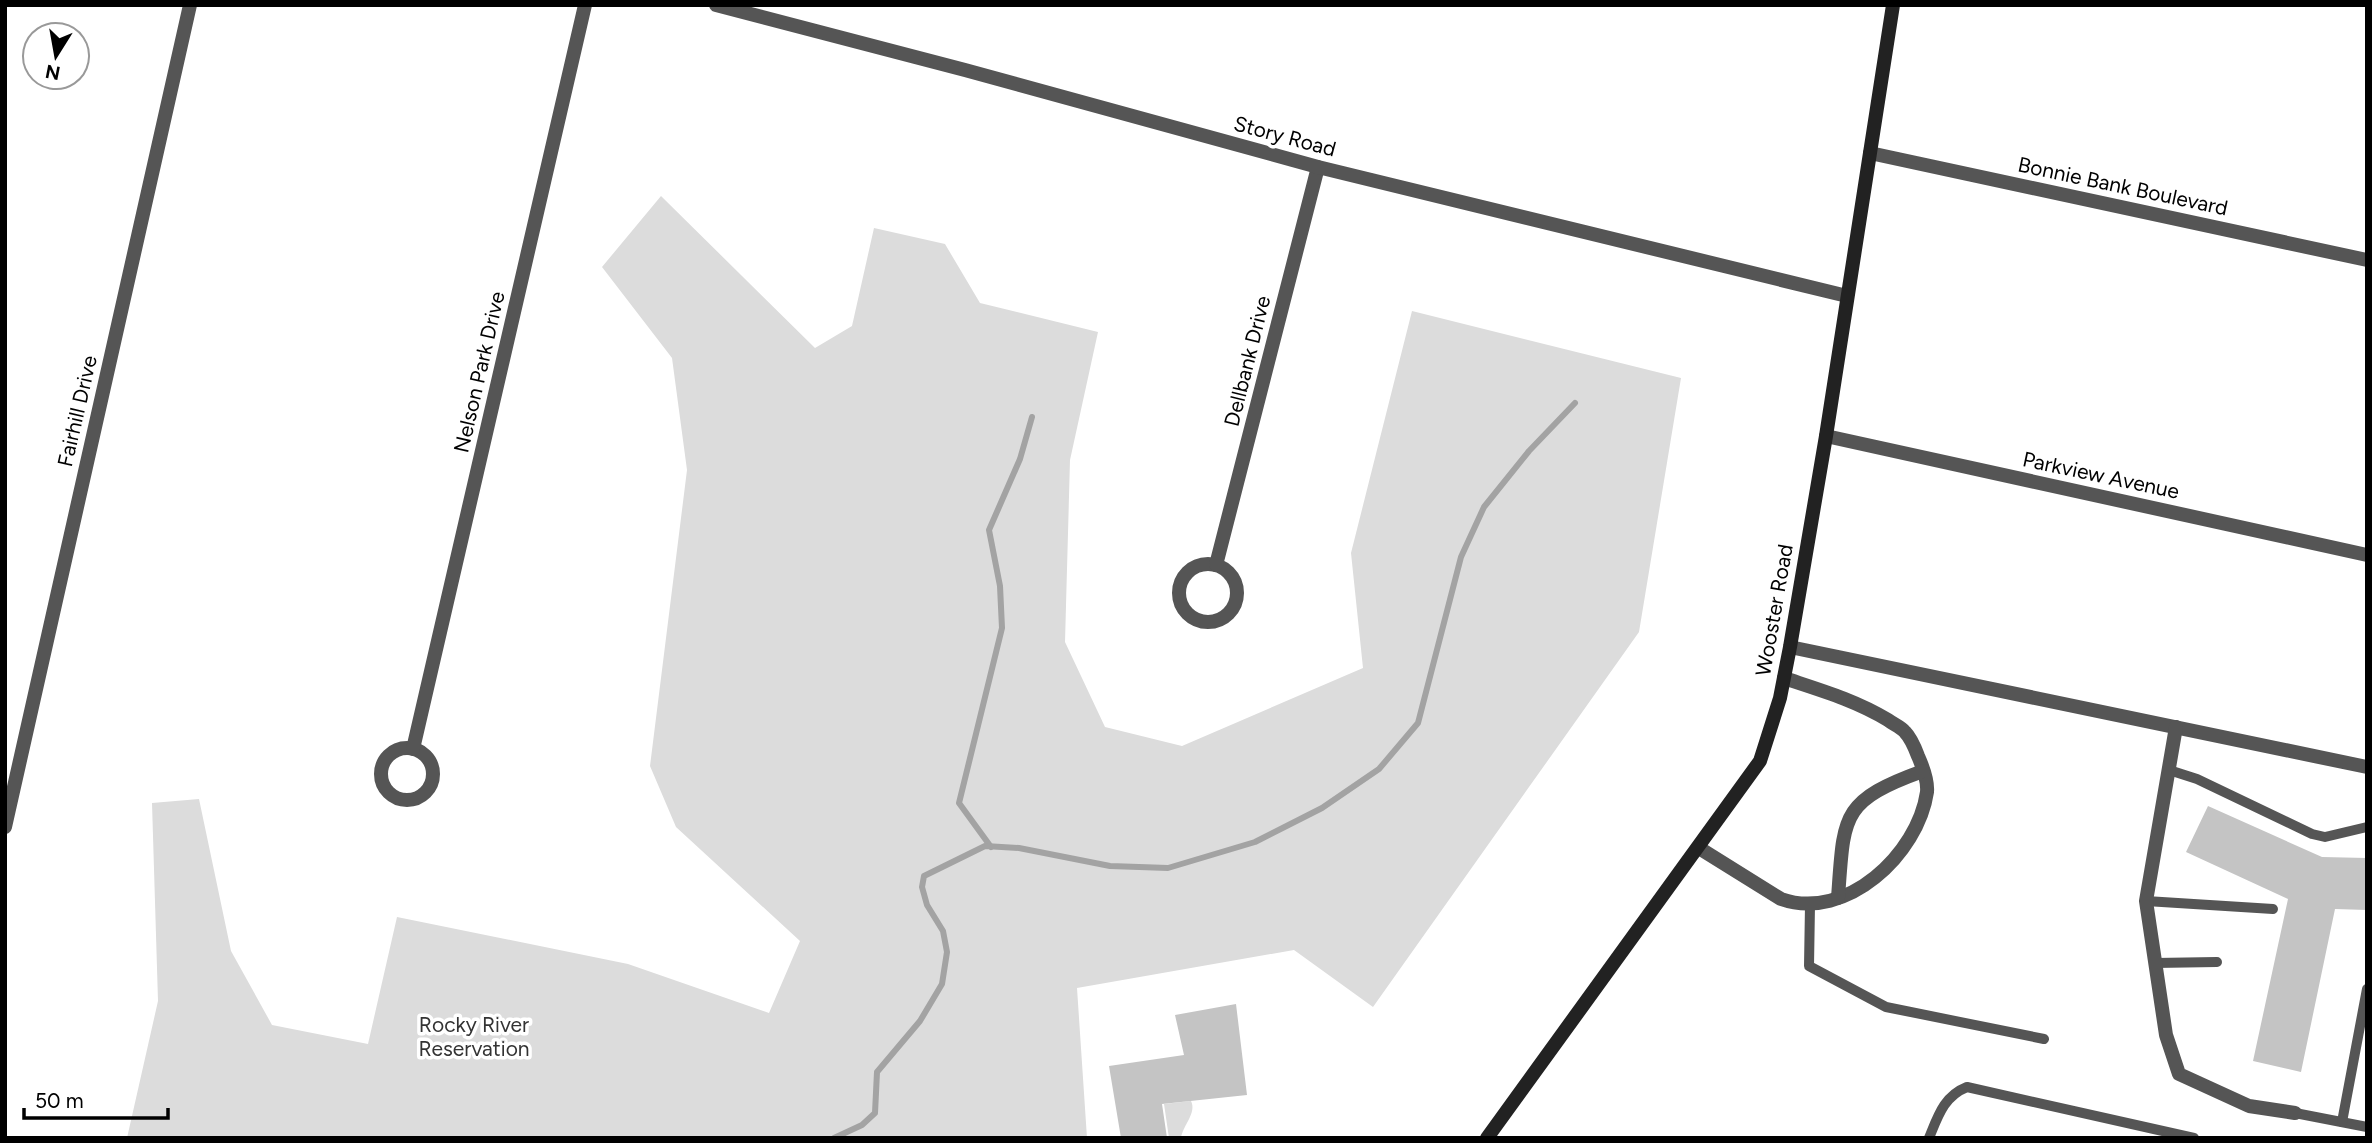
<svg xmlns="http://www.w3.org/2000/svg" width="2372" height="1143" font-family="Figtree,sans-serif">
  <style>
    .green { fill: #dcdcdc }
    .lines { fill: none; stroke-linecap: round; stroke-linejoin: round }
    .stream { stroke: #a3a3a3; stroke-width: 6 }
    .building { fill: #c4c4c4 }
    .service { stroke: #555; stroke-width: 10 }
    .minor { stroke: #555; stroke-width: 14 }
    .tertiary { stroke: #555; stroke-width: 14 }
    .secondary { stroke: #222; stroke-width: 14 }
    .labels { text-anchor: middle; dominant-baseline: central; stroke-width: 7; stroke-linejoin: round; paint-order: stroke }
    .street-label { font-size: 21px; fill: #000; stroke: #fff }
    .park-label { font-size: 21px; fill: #333; stroke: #fff }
  </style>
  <rect width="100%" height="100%" fill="#fff"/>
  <g class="green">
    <path d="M661,196L815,348L852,326L874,228L945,244L980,303L1098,332L1070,460L1065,642L1105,727L1182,746L1363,668L1351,553L1412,311L1681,378L1639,632L1373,1007L1294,950L1077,988L1087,1138H127L158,1001L152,803L199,799L231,951L272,1025L368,1044L397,917L628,964L769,1013L800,941L676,827L650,766L687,470L672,358L602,267Z"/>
    <path d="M1191,1101C1197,1113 1183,1125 1181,1138H1169L1164,1104Z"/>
  </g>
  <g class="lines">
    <g class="stream">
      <path d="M991,847L959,803L1002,628L1000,586L989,530L1020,459L1032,417"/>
      <path d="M834,1138L862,1125L875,1113L877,1072L920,1021L942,984L947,952L943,931L927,905L922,887L924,876L985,846L1019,848L1110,866L1168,868L1255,842L1322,808L1379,769L1418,723L1461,557L1484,507L1529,451L1575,403"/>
    </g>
  </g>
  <g class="building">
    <path d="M2208,806L2322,857L2367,858V910L2335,909L2301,1072L2253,1061L2288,899L2186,852Z"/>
    <path d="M1236,1004L1247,1095L1162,1104L1167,1138H1121L1109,1066L1184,1055L1175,1015Z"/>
  </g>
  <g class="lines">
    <g class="service">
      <path d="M2169,770L2197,779L2312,834L2325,837L2367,827"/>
      <path d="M2146,901L2273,909"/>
      <path d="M1810,905L1809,966L1886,1007L2044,1039"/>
      <path d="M2155,963L2217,962"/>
      <path d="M2295,1113L2367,1127"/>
      <path d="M2342,1122L2367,989"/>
      <path d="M1929,1138C1938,1116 1944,1096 1967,1087L2194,1138"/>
    </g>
    <g class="minor">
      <path d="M1870,153L2367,260"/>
      <path d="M1826,436L2367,555"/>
      <circle cx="1208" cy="593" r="29"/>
      <path d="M1216,565L1318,167"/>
      <path d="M1790,647L2367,767"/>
      <path d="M2176,727L2146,901L2166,1035L2179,1074L2249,1106L2295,1113"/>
      <circle cx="407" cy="774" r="26"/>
      <path d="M413,749L585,5"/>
      <path d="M5,827L190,5"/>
      <path d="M1699,848L1781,899C1846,922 1918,854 1927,792C1928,781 1922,765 1918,756C1915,748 1911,738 1905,732C1901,727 1893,724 1888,720C1855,700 1820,690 1784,678"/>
      <path d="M1838,898C1844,816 1840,801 1923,771"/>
    </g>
    <path class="tertiary" d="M716,5L965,70L1318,167L1847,296"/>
    <path class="secondary" d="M1487,1138L1760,761L1780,698L1790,647L1826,436L1893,5"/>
  </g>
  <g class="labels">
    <g class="street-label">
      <text transform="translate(1285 136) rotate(15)">Story Road</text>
      <text transform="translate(2123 186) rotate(12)">Bonnie Bank Boulevard</text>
      <text transform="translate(1247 361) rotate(-76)">Dellbank Drive</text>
      <text transform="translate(479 372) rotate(-77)">Nelson Park Drive</text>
      <text transform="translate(77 411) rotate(-77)">Fairhill Drive</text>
      <text transform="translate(2101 475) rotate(12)">Parkview Avenue</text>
      <text transform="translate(1774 610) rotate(-80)">Wooster Road</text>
    </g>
    <g class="park-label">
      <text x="474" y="1024">Rocky River<tspan x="474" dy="24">Reservation</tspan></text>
    </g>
  </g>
  <rect width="2372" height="1143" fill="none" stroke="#000000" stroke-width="14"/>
  <g transform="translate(56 56) rotate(191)"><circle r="33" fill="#ffffff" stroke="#999999" stroke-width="2"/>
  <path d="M0-5L12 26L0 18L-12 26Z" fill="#000000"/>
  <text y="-10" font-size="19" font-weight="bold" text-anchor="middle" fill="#000000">N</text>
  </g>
  <path d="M24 1108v10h144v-10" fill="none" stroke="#000000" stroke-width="3.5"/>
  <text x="35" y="1108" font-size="21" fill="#000000" stroke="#ffffff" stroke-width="5" paint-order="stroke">50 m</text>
</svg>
